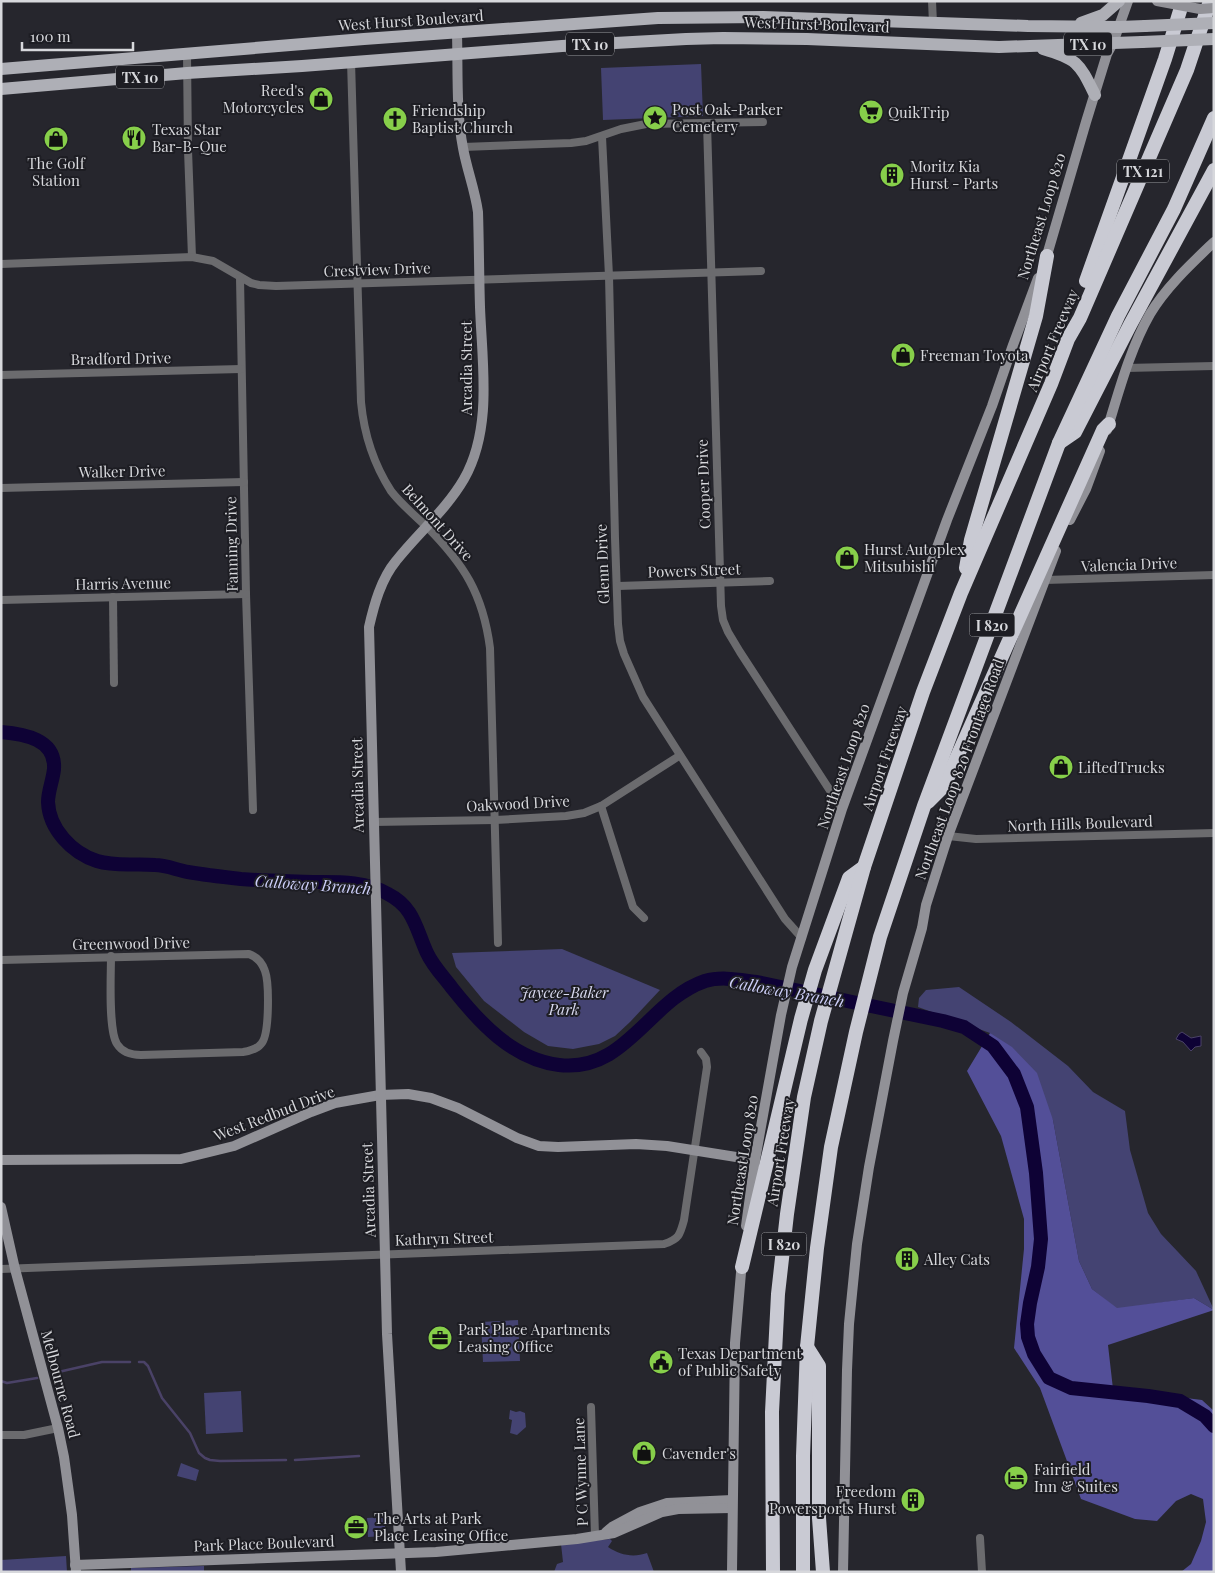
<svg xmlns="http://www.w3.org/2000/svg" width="1215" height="1573" font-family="'Playfair Display',serif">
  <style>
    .green { fill: #444372 }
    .forest { fill: #534f98 }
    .water { fill: #0e0235; stroke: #4a4267 }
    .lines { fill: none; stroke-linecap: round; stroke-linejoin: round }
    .stream { stroke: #4a4267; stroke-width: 2.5 }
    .river { stroke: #0e0235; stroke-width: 14 }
    .street { stroke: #6b6b6e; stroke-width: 8 }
    .secondary { stroke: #919197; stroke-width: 10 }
    .primary { stroke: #aeafb6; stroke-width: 12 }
    .highway { stroke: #c9cad3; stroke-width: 14 }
    .secondary-bridge { stroke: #919197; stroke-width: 10 }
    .primary-bridge { stroke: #aeafb6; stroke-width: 12 }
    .labels { text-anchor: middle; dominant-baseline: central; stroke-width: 4; stroke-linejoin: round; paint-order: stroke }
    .shield { fill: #1d1d23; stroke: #9fa0a4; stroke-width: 1 }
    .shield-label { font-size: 14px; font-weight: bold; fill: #d7d8dc }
    .street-label { font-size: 15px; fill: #d7d8dc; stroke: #1d1d23 }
    .poi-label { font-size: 15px; fill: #d7d8dc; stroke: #1d1d23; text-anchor: start }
    .park-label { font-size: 15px; font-style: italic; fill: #d9daf0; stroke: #1d1d23 }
    .water-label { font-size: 16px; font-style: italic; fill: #cccef8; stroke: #1d1d23 }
  </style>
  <rect width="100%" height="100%" fill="#26262d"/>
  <g class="green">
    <path d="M701,64L703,116L603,120L601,68Z"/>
    <path d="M562,949L660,990L630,1022L615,1036L599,1044L573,1049L548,1046L524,1032L484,1001L456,967L452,953Z"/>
    <path d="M959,987L1011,1022L1068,1066L1093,1092L1125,1111L1130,1150L1148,1213L1161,1234L1196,1271L1214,1310L1194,1298L1117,1309L1092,1289L1079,1261L1053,1120L990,1033L918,1007L919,998L926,990Z"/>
    <path d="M518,1320L520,1361L483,1362L481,1322Z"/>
    <path d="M241,1391L243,1432L206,1434L204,1393Z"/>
    <path d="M510,1410L516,1412L520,1411L525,1413L526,1427L517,1435L510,1433L512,1420L509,1419Z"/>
    <path d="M181,1463L199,1470L196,1481L177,1476Z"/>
    <path d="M384,1517L386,1536L368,1537L367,1518Z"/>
    <path d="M610,1539L612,1541L608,1547C620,1555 633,1558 647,1553L654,1572H554L557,1564L563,1562L561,1544Z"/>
    <path d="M66,1556L67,1572H1V1560Z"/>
    <path d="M204,1566V1572H131V1568Z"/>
  </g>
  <path class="forest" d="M990,1033L1012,1047L1037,1073L1053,1120L1079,1261L1092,1289L1117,1308L1194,1298L1214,1310L1108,1345L1113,1389L1202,1400L1214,1411V1572H1181L1191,1564L1201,1541L1206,1522L1203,1499L1191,1494L1176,1501L1157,1521L1135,1519L1081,1499L1040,1388L1014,1348L1024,1249V1219L1001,1136L967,1071Z"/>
  <path class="water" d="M1182,1032L1191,1038L1201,1036V1046L1195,1047L1191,1051L1183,1042L1176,1039L1179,1034Z"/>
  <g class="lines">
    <g class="stream">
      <path d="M139,1362H144L148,1366L162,1398L190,1433L199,1453L205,1458L210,1460L220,1461L286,1460"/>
      <path d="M54,1373L102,1362H130"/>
      <path d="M1,1381L7,1383L37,1378"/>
      <path d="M295,1460L359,1456"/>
    </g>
    <path class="river" d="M1,732C24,734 56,739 54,769C53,780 48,791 48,802C49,829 72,853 97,861C116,867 136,863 155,865C166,865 177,870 188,872C205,875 223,877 241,879C265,881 289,881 313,882C338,882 366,881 388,894C414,907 416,929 427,953C433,966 443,976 452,988C479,1022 512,1059 559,1065C626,1073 649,1000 705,981C722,976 740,980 757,982L943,1021L964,1027L993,1046L1014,1074L1027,1107L1036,1173L1041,1239L1038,1267L1030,1303L1027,1324L1028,1337L1034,1354L1049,1378L1071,1388L1148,1396L1180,1401L1205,1416L1214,1426"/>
    <g class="street">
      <path d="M932,1L933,23"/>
      <path d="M187,54L188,150L192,257"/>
      <path d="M351,61L361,402C364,434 373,463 391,491C401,504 414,515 426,526C464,564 483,594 490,648L498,943"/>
      <path d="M707,123L721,606L723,620L728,632L740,652L842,809"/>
      <path d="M602,137L609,276L615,538L618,624L620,641L624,654L643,697L785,919L802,938"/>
      <path d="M463,147L571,143L586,141L621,129L646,124L763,122"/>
      <path d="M1,264L192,257L213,261L251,283L259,285L276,286L761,271"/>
      <path d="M240,278L246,594L253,810"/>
      <path d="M1126,368L1214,366"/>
      <path d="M1,375L241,369"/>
      <path d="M1,488L244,482"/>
      <path d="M1045,580L1214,575"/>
      <path d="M618,586L770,581"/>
      <path d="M113,597L114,683"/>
      <path d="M1,600L246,594"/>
      <path d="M601,806L633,907L644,918"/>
      <path d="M373,822L495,820L566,816L584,813L601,806L679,756"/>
      <path d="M948,836L976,839L1214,833"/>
      <path d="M1,960L249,954C257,957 262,962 265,971C269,982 270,1035 261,1044C257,1049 250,1051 243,1052L141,1055C131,1055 122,1052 117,1044C108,1030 111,975 111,956"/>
      <path d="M1,1269L664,1244C679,1239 680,1235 684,1220L707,1067L706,1059L701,1052"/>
      <path d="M591,1407L595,1535"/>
      <path d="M1,1435H24L58,1428"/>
      <path d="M980,1538L982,1572"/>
    </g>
    <g class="secondary">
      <path d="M1045,262L1086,122L1107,54L1113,43L1128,1"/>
      <path d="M1107,430C1119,391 1130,349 1150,314C1166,287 1191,264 1214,242"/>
      <path d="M1070,520L1086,489L1100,451"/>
      <path d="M1,1160L181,1159L234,1146L311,1112L335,1103L380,1095L408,1094L431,1098L458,1108L517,1138L539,1146L558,1147L636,1144L667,1146L755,1160"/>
      <path d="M1,1207L15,1269L58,1428L64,1457L72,1515L76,1572"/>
      <path d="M746,1226L755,1160L781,1015L792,967L842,809L947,520L992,406L1013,345L1038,278"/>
      <path d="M606,1532L612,1527L640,1512L667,1503L732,1500"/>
      <path d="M75,1565L436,1552L577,1539L614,1533L662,1512L678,1509L732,1508"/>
      <path d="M401,1572L387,1334L369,627C374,605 381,579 396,561C418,533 446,510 464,479C493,428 482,363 480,307C479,275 479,244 478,212C475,190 467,170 463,148C456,113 458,69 457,33"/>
      <path d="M732,1572L735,1343L742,1261"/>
      <path d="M843,1572L847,1370L849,1324L857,1244L869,1167L893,1041L903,993L922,928L926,905L948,836L1056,551"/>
    </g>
    <g class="primary">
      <path d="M1081,23L1103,15L1119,1"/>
      <path d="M1043,49C1078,59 1079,63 1095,95"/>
      <path d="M1,69L364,39L658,18L763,17L1028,26L1119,27L1145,26"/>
      <path d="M1,89L187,73L302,66L562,46L686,39L723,38L807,39L999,47L1142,42"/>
    </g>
    <g class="highway">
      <path d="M1086,281L1165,59L1183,1"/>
      <path d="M1059,443L1075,432L1130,325L1214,170"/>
      <path d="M966,568L971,540L1036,316L1047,256"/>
      <path d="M928,802L944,786L1103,430L1109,424"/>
      <path d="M742,1267L801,1019L815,970L849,878L864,867"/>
      <path d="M807,1347L819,1366V1518L823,1572"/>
      <path d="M773,1572L772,1412L778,1294L787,1214L804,1097L821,1021L864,867L923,692L961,593L1051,384L1068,339L1080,318L1187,70L1210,1"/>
      <path d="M803,1572V1456L807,1347L817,1248L831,1147L856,1032L880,937L924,806L1059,443L1118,316L1174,209L1214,118"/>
    </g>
    <path class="secondary-bridge" d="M1157,1L1200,9L1214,8"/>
    <g class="primary-bridge">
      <path d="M1145,26L1214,23"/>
      <path d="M1142,42L1214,39"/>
    </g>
  </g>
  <defs>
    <symbol id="shop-disc" viewBox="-11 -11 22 22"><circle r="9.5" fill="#87cf4a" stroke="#1d1d23"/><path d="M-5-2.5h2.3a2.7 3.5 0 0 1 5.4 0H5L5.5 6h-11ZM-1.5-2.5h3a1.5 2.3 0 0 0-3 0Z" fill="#111"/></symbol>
    <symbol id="supermarket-disc" viewBox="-11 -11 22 22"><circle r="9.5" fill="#87cf4a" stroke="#1d1d23"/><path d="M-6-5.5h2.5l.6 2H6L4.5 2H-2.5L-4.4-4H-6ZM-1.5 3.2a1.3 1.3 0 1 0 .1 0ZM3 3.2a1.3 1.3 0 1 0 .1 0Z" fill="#111"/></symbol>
    <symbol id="sight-disc" viewBox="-11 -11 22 22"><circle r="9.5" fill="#87cf4a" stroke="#1d1d23"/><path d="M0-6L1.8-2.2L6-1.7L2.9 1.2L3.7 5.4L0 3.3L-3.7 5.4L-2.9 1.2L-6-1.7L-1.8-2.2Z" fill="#111"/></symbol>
    <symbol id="church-disc" viewBox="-11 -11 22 22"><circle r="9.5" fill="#87cf4a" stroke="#1d1d23"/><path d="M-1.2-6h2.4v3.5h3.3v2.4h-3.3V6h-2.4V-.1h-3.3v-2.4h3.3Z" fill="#111"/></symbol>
    <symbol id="restaurant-disc" viewBox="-11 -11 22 22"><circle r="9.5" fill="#87cf4a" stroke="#1d1d23"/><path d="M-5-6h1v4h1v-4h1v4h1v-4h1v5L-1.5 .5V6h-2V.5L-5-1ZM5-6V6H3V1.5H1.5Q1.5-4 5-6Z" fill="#111"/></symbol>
    <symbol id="building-disc" viewBox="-11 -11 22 22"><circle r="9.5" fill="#87cf4a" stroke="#1d1d23"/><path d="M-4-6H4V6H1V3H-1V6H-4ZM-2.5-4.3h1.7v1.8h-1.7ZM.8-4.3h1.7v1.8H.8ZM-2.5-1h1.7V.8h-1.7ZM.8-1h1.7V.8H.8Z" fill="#111"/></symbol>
    <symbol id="office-disc" viewBox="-11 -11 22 22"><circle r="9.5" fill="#87cf4a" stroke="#1d1d23"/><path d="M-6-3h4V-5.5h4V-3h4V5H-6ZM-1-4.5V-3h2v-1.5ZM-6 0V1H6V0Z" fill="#111"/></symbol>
    <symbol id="civic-disc" viewBox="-11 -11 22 22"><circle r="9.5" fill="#87cf4a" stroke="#1d1d23"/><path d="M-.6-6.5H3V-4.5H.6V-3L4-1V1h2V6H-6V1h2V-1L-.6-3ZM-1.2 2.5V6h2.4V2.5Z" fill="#111"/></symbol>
    <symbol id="hotel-disc" viewBox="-11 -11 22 22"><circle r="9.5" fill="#87cf4a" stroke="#1d1d23"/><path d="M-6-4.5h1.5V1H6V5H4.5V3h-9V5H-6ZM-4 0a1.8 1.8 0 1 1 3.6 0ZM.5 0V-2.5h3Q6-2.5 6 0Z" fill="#111"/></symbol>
  </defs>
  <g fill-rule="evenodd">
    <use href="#shop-disc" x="307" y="85" width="28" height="28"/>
    <use href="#supermarket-disc" x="857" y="98" width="28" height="28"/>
    <use href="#sight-disc" x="641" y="104" width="28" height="28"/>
    <use href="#church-disc" x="381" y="105" width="28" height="28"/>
    <use href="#restaurant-disc" x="120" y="124" width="28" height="28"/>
    <use href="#shop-disc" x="42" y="125" width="28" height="28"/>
    <use href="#building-disc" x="878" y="161" width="28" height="28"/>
    <use href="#shop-disc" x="889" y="341" width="28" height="28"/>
    <use href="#shop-disc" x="833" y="544" width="28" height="28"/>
    <use href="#shop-disc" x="1047" y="753" width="28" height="28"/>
    <use href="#building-disc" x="893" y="1245" width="28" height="28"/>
    <use href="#office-disc" x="426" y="1324" width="28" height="28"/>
    <use href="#civic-disc" x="647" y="1348" width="28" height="28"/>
    <use href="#shop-disc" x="630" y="1439" width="28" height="28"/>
    <use href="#hotel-disc" x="1002" y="1464" width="28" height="28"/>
    <use href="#building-disc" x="899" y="1486" width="28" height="28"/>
    <use href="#office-disc" x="342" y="1513" width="28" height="28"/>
  </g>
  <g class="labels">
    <g class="shield">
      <rect x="566" y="32.5" width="48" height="23" rx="4"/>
      <rect x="1064" y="32.5" width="48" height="23" rx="4"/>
      <rect x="116" y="65.5" width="48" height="23" rx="4"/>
      <rect x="1117" y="159.5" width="52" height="23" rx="4"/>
      <rect x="969.5" y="613.5" width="45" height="23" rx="4"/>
      <rect x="761.5" y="1232.5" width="45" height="23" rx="4"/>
    </g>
    <g class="shield-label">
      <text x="590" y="44">TX 10</text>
      <text x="1088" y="44">TX 10</text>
      <text x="140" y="77">TX 10</text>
      <text x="1143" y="171">TX 121</text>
      <text x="992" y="625">I 820</text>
      <text x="784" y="1244">I 820</text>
    </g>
    <g class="street-label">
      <text transform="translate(411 20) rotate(-4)">West Hurst Boulevard</text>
      <text transform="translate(817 24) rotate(2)">West Hurst Boulevard</text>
      <text transform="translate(1041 216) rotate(-73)">Northeast Loop 820</text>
      <text transform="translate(377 269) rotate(-2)">Crestview Drive</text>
      <text transform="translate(1052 340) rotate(-67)">Airport Freeway</text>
      <text transform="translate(121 358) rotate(-1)">Bradford Drive</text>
      <text transform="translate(466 368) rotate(-90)">Arcadia Street</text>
      <text transform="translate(122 471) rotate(-1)">Walker Drive</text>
      <text transform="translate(703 484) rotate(-92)">Cooper Drive</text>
      <text transform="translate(438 522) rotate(48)">Belmont Drive</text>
      <text transform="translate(231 544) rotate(-91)">Fanning Drive</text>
      <text transform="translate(602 564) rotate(-92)">Glenn Drive</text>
      <text transform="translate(1129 564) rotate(-2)">Valencia Drive</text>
      <text transform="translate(694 570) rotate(-2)">Powers Street</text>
      <text transform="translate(123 583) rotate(-1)">Harris Avenue</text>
      <text transform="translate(884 758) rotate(-71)">Airport Freeway</text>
      <text transform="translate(843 766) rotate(-71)">Northeast Loop 820</text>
      <text transform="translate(959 769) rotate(-70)">Northeast Loop 820 Frontage Road</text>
      <text transform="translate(357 785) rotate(-91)">Arcadia Street</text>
      <text transform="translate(518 803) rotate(-3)">Oakwood Drive</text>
      <text transform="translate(1080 823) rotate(-2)">North Hills Boulevard</text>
      <text transform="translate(131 943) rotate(-1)">Greenwood Drive</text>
      <text transform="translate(274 1113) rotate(-21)">West Redbud Drive</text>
      <text transform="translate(780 1152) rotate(-81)">Airport Freeway</text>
      <text transform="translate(742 1160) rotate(-81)">Northeast Loop 820</text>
      <text transform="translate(368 1190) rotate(-92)">Arcadia Street</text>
      <text transform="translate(444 1238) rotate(-2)">Kathryn Street</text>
      <text transform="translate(61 1384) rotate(75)">Melbourne Road</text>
      <text transform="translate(580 1472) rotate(-92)">P C Wynne Lane</text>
      <text transform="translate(264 1543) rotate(-2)">Park Place Boulevard</text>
    </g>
    <g class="poi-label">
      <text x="304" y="90" text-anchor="end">Reed's<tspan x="304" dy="17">Motorcycles</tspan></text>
      <text x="672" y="109">Post Oak-Parker<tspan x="672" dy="17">Cemetery</tspan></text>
      <text x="412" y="110">Friendship<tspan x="412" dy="17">Baptist Church</tspan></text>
      <text x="888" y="112">QuikTrip</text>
      <text x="152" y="129">Texas Star<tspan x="152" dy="17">Bar-B-Que</tspan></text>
      <text x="56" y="163" text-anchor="middle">The Golf<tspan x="56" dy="17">Station</tspan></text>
      <text x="910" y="166">Moritz Kia<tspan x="910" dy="17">Hurst - Parts</tspan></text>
      <text x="920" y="355">Freeman Toyota</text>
      <text x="864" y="549">Hurst Autoplex<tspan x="864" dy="17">Mitsubishi</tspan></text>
      <text x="1078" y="767">LiftedTrucks</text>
      <text x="924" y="1259">Alley Cats</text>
      <text x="458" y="1329">Park Place Apartments<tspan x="458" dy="17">Leasing Office</tspan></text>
      <text x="678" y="1353">Texas Department<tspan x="678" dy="17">of Public Safety</tspan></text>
      <text x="662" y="1453">Cavender's</text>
      <text x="1034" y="1469">Fairfield<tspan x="1034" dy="17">Inn &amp; Suites</tspan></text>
      <text x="896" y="1491" text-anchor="end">Freedom<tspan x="896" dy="17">Powersports Hurst</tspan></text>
      <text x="374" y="1518">The Arts at Park<tspan x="374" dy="17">Place Leasing Office</tspan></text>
    </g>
    <g class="park-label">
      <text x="564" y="992">Jaycee-Baker<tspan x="564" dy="17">Park</tspan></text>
    </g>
    <g class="water-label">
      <text transform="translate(313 884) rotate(4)">Calloway Branch</text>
      <text transform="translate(787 991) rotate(10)">Calloway Branch</text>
    </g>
  </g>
  <rect width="1215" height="1573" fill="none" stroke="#d7d8dc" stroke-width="5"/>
  <path d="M22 42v8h111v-8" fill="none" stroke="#d7d8dc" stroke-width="2.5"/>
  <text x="30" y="42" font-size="15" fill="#d7d8dc" stroke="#1d1d23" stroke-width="4" paint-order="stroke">100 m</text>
</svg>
